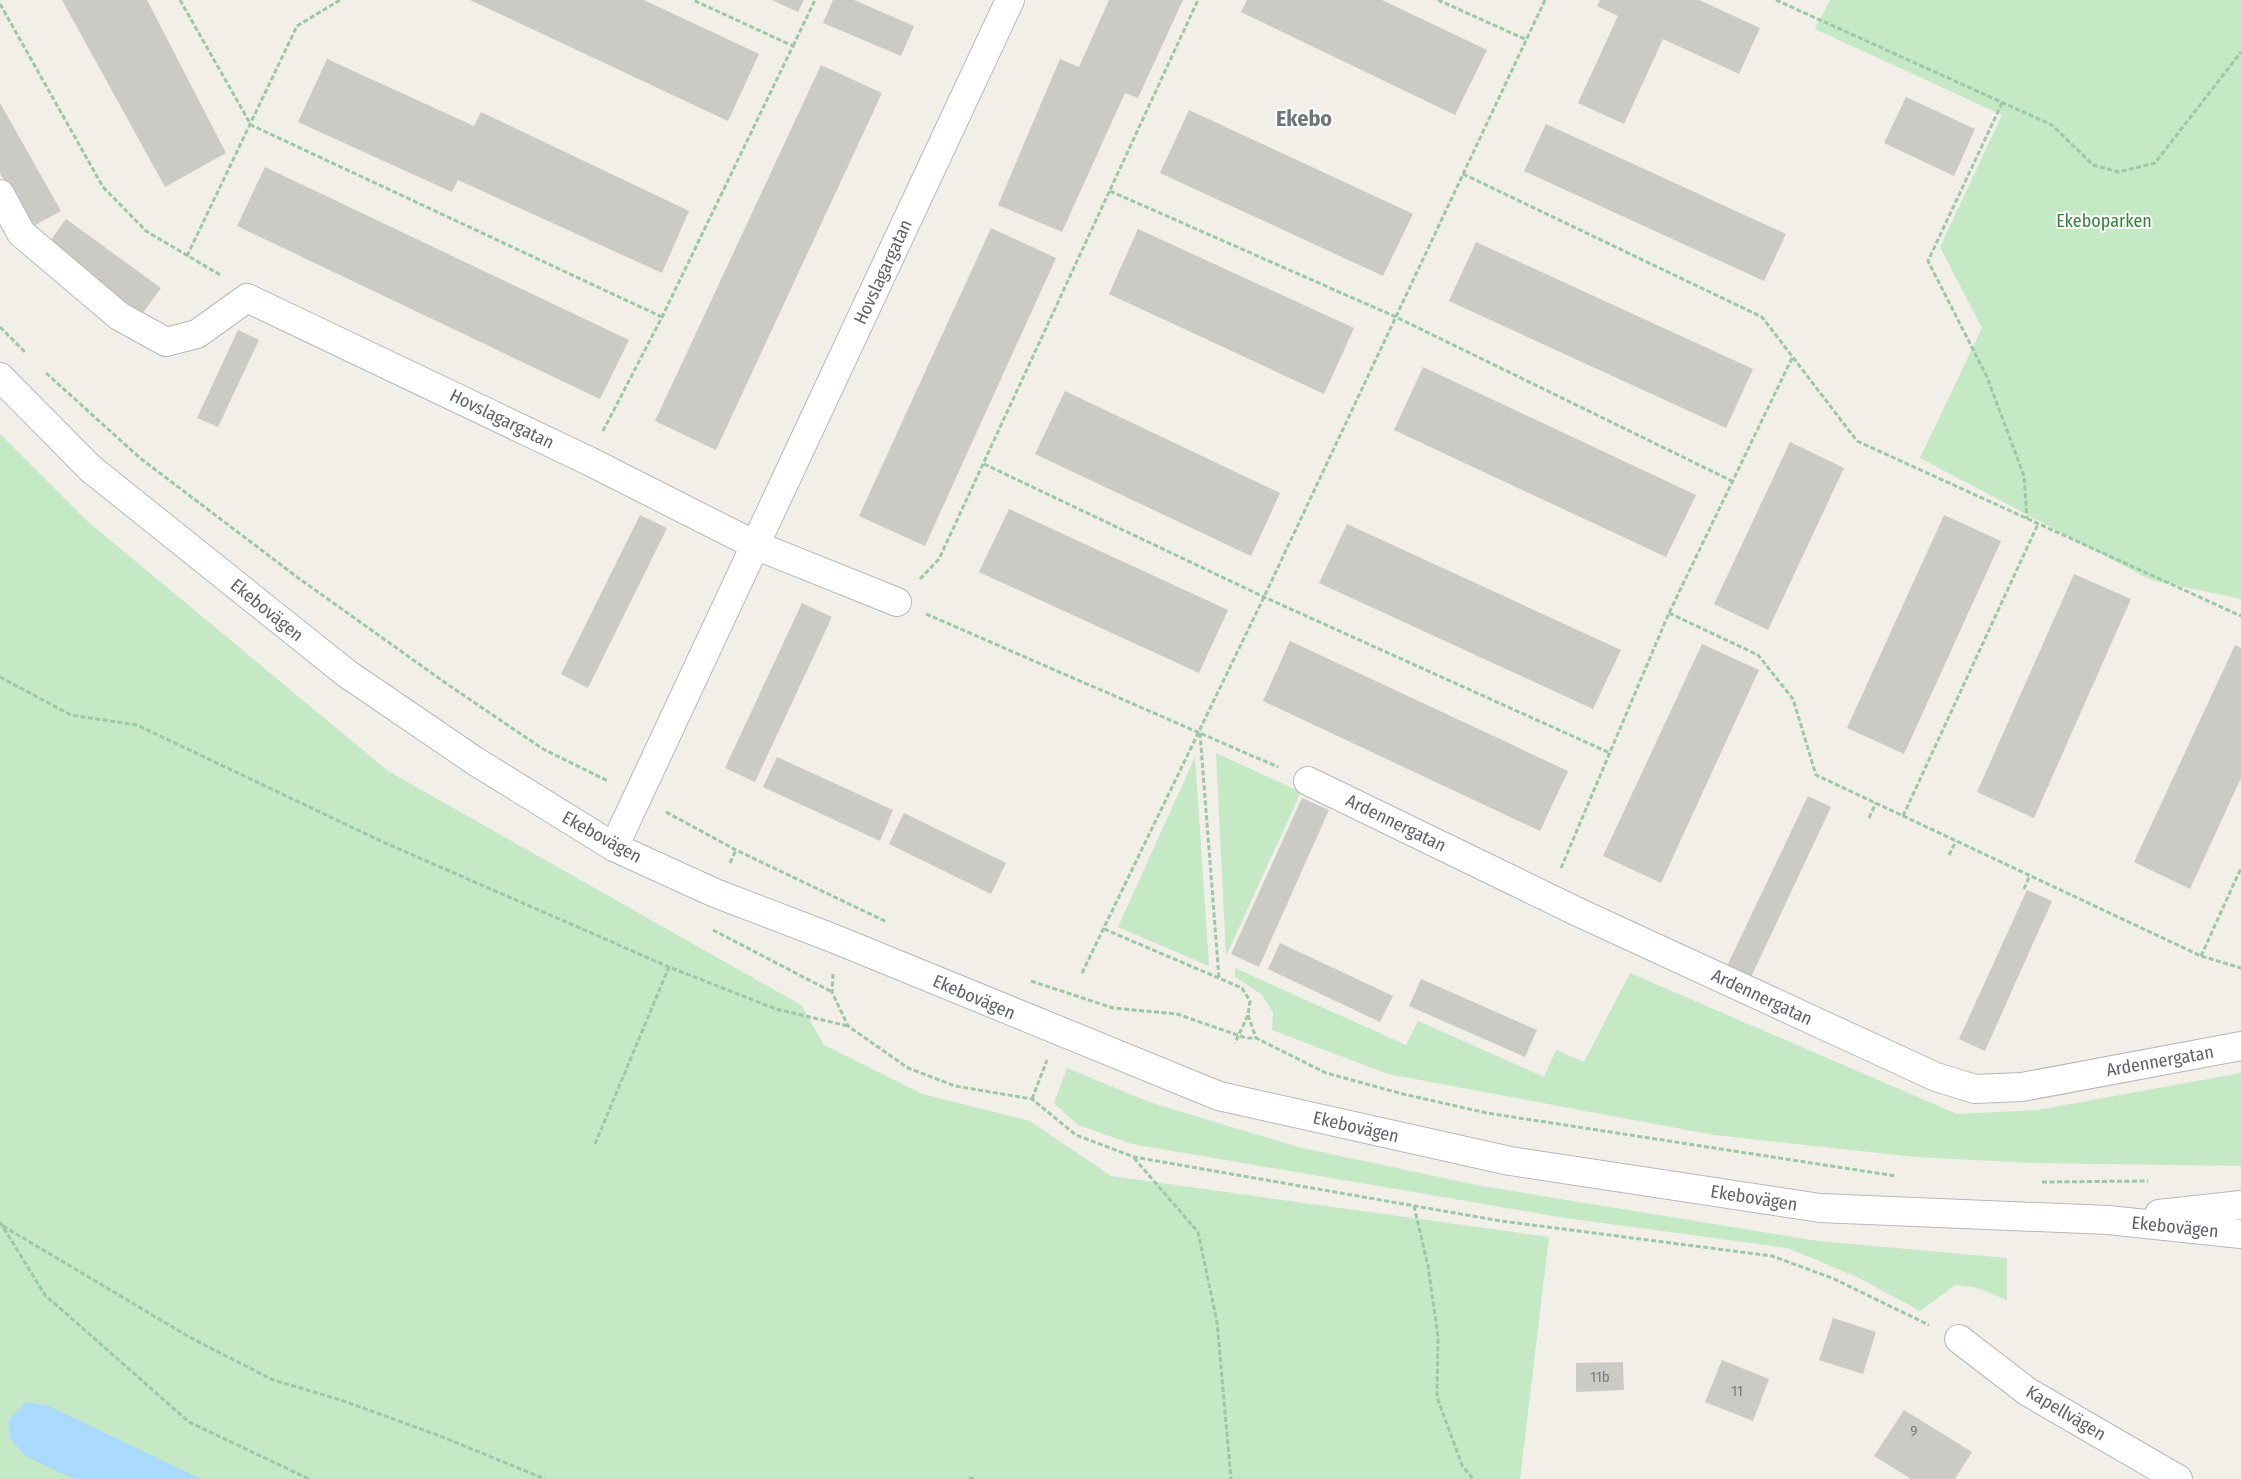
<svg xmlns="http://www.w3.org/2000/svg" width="2241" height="1479" font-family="'Fira Sans Condensed',sans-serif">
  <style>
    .green { fill: #c5e8c5 }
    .water { fill: #aadaff }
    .building { fill: #cccac5 }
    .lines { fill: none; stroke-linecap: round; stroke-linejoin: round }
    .minor-casing { stroke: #b5b8bc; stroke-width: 30 }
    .path { stroke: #9cc7a9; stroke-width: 3; stroke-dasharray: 5 2.5; stroke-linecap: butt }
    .minor { stroke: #fff; stroke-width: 28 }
    .labels { text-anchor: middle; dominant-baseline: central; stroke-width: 4; stroke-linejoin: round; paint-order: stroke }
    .number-label { font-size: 15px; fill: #7a7d7f }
    .park-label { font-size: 18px; fill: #348238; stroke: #fff }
    .street-label { font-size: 18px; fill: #5f6368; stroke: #fff }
    .district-label { font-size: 22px; font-weight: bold; fill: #70757a; stroke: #fff }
  </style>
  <rect width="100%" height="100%" fill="#f1efe8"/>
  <g class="green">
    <path d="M1830,0H2241V599L2151,580L1920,458L1982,328L1940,247L2002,115L1815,29Z"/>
    <path d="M0,434L86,520L388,771L801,1005L824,1045L922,1094L1030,1121L1111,1176L1549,1237L1520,1479H0Z"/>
    <path d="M1216,753L1301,792L1226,956Z"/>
    <path d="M1195,757L1209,966L1118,927Z"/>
    <path d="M1235,968L1406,1045L1418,1021L1544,1077L1556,1050L1584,1062L1630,973L1957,1114L2038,1110L2241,1073V1166L2032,1163L1916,1157L1714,1135L1388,1074L1272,1030L1273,1012L1261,994L1235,977Z"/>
    <path d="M1067,1068L1149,1102L1298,1147L1481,1186L1818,1241L2007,1258V1300L1974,1287L1955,1285L1920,1311L1859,1278L1788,1248L1559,1217L1132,1144L1078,1125L1054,1103Z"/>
  </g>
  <path class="water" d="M27,1402L49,1406L201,1479H74L25,1456L9,1437V1419Z"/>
  <g class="building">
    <path d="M62,0H147L226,153L165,187Z"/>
    <path d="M470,0H644L759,54L728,121Z"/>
    <path d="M772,0H804L798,12Z"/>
    <path d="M833,0H854L914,26L901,56L823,23Z"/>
    <path d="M1109,0H1183L1138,98L1125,93L1062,232L998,205L1060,59L1079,67Z"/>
    <path d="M1247,0H1382L1487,50L1455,115L1241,12Z"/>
    <path d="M1600,0H1699L1760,28L1739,74L1663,39L1624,124L1578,103L1618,16L1597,6Z"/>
    <path d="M327,59L474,126L481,112L689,211L662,273L458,180L452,192L298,122Z"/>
    <path d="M821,65L882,93L716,450L655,421Z"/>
    <path d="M1906,97L1975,129L1954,176L1884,143Z"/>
    <path d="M0,103L61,211L30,228L0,173Z"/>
    <path d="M1189,110L1413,214L1383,276L1160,173Z"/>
    <path d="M1546,124L1786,234L1764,281L1524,171Z"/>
    <path d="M265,167L629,340L600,399L237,226Z"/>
    <path d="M66,219L161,288L142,314L47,245Z"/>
    <path d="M991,228L1056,258L925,546L859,516Z"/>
    <path d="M1138,229L1354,328L1324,394L1109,294Z"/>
    <path d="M1476,242L1753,369L1726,428L1449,301Z"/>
    <path d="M238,330L259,340L218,427L197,418Z"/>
    <path d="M1423,367L1696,495L1666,557L1394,430Z"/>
    <path d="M1065,391L1280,493L1251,556L1035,454Z"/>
    <path d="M1790,442L1844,468L1768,630L1714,604Z"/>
    <path d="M1009,509L1228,610L1199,673L979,572Z"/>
    <path d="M640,515L667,528L588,688L561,674Z"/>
    <path d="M1944,515L2001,541L1904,754L1847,728Z"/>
    <path d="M1347,524L1621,650L1593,709L1319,583Z"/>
    <path d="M2074,574L2131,599L2034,818L1977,792Z"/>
    <path d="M802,603L832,617L755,782L725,768Z"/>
    <path d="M1290,641L1568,771L1540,831L1263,701Z"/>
    <path d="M1702,644L1759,670L1661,883L1603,856Z"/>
    <path d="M2235,645L2241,648V778L2190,889L2134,862Z"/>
    <path d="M777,757L893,810L880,841L763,787Z"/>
    <path d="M1808,796L1831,807L1751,977L1727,966Z"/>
    <path d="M1302,798L1329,810L1259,967L1231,954Z"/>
    <path d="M904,813L1006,863L991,894L889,844Z"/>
    <path d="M2027,890L2052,901L1985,1051L1959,1039Z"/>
    <path d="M1280,943L1393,996L1380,1022L1268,969Z"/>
    <path d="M1421,979L1537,1030L1525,1057L1409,1006Z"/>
    <path d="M1833,1318L1876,1332L1863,1374L1819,1360Z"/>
    <path d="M1722,1360L1769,1379L1753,1421L1705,1402Z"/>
    <path d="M1623,1362L1624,1390L1576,1392V1363Z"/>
    <path d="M1904,1410L1972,1452L1955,1479H1911L1874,1456Z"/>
  </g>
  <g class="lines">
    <defs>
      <g id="minor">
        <path d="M0,194L21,233L119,316L166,342L197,334L247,298L589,461L755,545L897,602"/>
        <path d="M0,377L91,469L346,673L475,761L614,847L715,893L835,939L1219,1096L1510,1161L1820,1208L2108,1220L2241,1234"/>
        <path d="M1308,781L1580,913L1936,1077L1975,1089L2022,1087L2241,1046"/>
        <path d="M614,847L1010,0"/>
        <path d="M2159,1214L2241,1205"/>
        <path d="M1959,1339L2028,1392L2178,1479"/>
      </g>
    </defs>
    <use href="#minor" class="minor-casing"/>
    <g class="path">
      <path d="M180,0L251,125L662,317"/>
      <path d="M1438,0L1527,40"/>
      <path d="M1776,0L2052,125L2093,165L2119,172L2155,163L2241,52"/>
      <path d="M0,4L103,187L146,231L222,276"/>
      <path d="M793,46L815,0"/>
      <path d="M2002,103L1928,261L1987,377L2024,476L2027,519"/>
      <path d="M1463,174L1762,317L1857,441L2241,616"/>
      <path d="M1110,191L1396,317L1732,481"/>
      <path d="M187,256L297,26L340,0"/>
      <path d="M0,327L26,353"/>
      <path d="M46,373L140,458L297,577L447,684L543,749L608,781"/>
      <path d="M603,431L662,317L793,46L693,0"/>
      <path d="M984,464L1264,597L1610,753"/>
      <path d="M920,579L939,559L1198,0"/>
      <path d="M1669,613L1758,655L1793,699L1816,775L2201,956L2241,968"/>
      <path d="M926,614L1278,767"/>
      <path d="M0,677L71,715L137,725L383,842L669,967L776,1009L848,1026"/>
      <path d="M1200,733L1219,978"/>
      <path d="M666,812L736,850L887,922"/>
      <path d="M1903,816L2038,524"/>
      <path d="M1869,818L1876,803"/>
      <path d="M1949,855L1956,841"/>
      <path d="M730,863L736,850"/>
      <path d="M1561,868L1669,613L1793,356"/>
      <path d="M2024,889L2030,875"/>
      <path d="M1104,929L1242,988L1250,1001L1248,1015L1235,1043"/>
      <path d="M713,930L832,992"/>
      <path d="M2201,956L2241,868"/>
      <path d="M1082,973L1264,597L1545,0"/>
      <path d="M833,974L832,992L848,1026L908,1068L955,1086L1032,1099L1076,1135L1134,1157L1501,1221L1772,1256L1832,1278L1929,1325"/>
      <path d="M1031,981L1113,1008L1177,1014L1246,1038H1256L1326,1073L1403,1094L1487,1113L1896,1176"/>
      <path d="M1248,1015L1256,1038"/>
      <path d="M1032,1099L1047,1060"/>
      <path d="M595,1144L669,967"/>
      <path d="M1134,1158L1198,1232L1217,1322L1231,1479"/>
      <path d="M2042,1182L2148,1181"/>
      <path d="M1414,1206L1428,1266L1438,1337L1437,1397L1462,1465L1473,1479"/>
      <path d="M0,1222L45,1295L189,1422L309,1479"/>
      <path d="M3,1226L191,1338L273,1380L341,1400L440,1436L545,1479"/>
      <path d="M969,1478L974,1479"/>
    </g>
    <use href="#minor" class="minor"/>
  </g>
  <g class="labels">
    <g class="number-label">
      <text x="1600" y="1377">11b</text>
      <text x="1737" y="1391">11</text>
      <text x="1914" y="1431">9</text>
    </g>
    <g class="park-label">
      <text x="2104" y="221">Ekeboparken</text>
    </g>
    <g class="street-label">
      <text transform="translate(883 272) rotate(-65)">Hovslagargatan</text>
      <text transform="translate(502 419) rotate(26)">Hovslagargatan</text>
      <text transform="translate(267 610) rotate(39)">Ekebovägen</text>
      <text transform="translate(1396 823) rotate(26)">Ardennergatan</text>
      <text transform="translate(602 837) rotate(29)">Ekebovägen</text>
      <text transform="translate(974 997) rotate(23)">Ekebovägen</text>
      <text transform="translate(1762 997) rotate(25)">Ardennergatan</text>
      <text transform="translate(2160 1061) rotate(-10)">Ardennergatan</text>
      <text transform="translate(1356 1127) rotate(13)">Ekebovägen</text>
      <text transform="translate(1754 1198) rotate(9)">Ekebovägen</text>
      <text transform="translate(2175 1227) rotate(6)">Ekebovägen</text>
      <text transform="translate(2066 1413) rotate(31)">Kapellvägen</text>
    </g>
    <g class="district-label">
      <text x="1304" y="118">Ekebo</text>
    </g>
  </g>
</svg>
